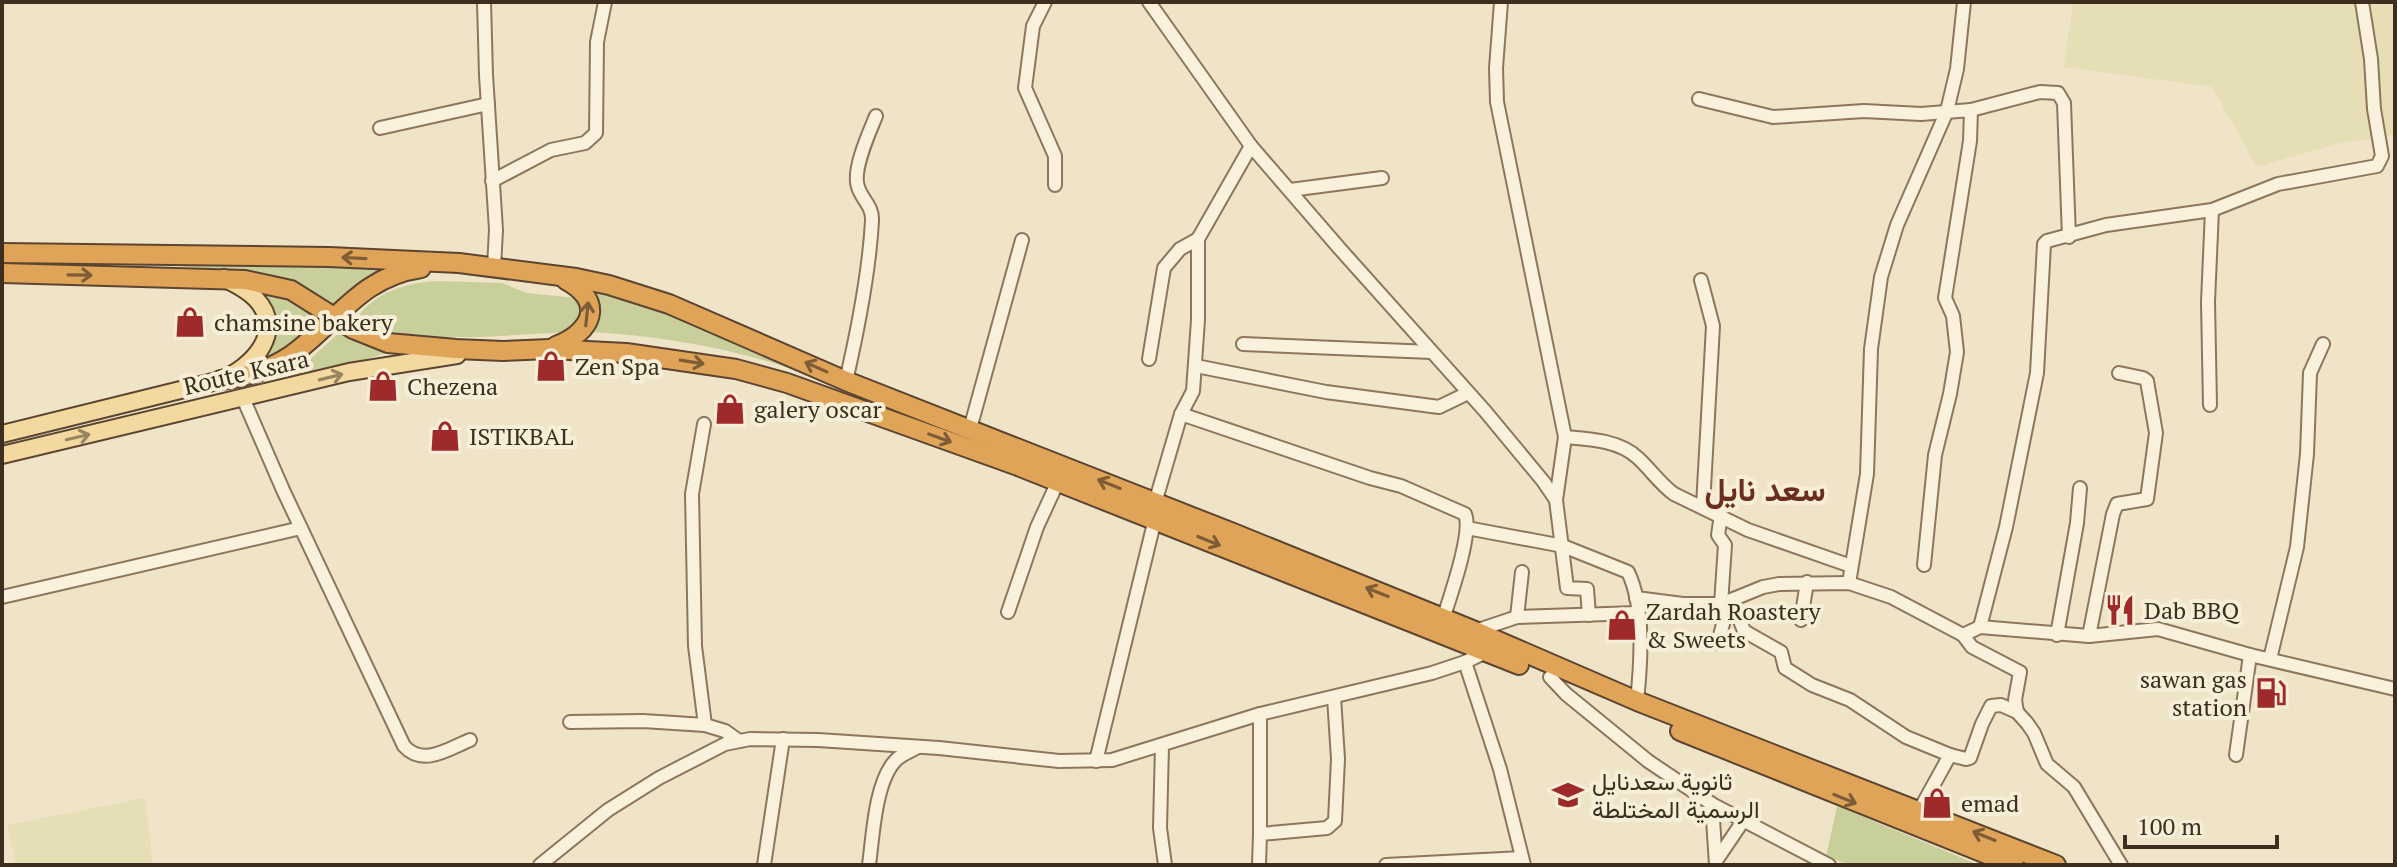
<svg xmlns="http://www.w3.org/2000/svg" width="2397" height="867" font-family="'PT Serif',Vazirmatn,serif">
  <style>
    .farmland { fill: #e6deb5 }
    .green { fill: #c9cf9b }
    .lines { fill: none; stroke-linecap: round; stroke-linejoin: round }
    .minor-casing { stroke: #8d765c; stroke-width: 16 }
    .major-casing { stroke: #5b4430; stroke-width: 20 }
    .highway-casing { stroke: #5b4430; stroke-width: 22 }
    .minor { stroke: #faf1dc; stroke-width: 12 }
    .major { stroke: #f3d9a0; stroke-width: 16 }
    .highway { stroke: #e0a458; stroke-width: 18 }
    .oneway { stroke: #7e5d36 }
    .oneway2 { stroke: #988460 }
    .labels { text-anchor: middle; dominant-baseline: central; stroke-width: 8; stroke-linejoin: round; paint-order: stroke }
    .poi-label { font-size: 24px; fill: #3d2e20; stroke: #f7eed8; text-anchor: start }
    .street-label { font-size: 24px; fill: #3d2e20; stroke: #f7eed8 }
    .district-label { font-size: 32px; font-weight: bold; fill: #6b2e1e; stroke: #f7eed8 }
  </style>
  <rect width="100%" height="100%" fill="#f0e4c8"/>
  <g class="farmland">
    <path d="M2073,2H2395V135L2340,143L2257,167L2212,87L2064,67Z"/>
    <path d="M145,798L153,865H16L7,825Z"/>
  </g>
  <g class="green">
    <path d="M182,263H302L379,270L352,287L332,305L258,274L183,267Z"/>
    <path d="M439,281L502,283L527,293L577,298L583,312L570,332L482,337H426L384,332L356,320C373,292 408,282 439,281Z"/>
    <path d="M266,288L325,316L289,347L260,362C274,340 277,316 263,293Z"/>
    <path d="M592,289L665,309L822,379C743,351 676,337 591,332C601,317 601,304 592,289Z"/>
    <path d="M342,330L391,352L284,383Z"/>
    <path d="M1837,806L1979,865H1852L1826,857Z"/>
  </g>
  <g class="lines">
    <defs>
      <g id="minor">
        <path d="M484,2L486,75L496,230L494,267"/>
        <path d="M1045,2L1033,26L1025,88L1055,156V185"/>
        <path d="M1149,2L1251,146L1340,249L1485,411L1543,481L1556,500L1567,588L1587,589L1589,615"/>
        <path d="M1501,2L1496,68L1497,102L1565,437L1556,500"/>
        <path d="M1699,99L1773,117L1864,111L1921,114L1971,110L1970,141L1945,298L1953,316L1957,352L1950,394L1935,455L1924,565"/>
        <path d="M1971,110L2040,92L2058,93L2064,103L2069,237"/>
        <path d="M380,128L488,104"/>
        <path d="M492,181L551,150L585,143L596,133L597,42L605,2"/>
        <path d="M1290,190L1382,178"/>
        <path d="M1701,280L1713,326L1703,506"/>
        <path d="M1243,344L1431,352"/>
        <path d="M1149,359L1164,268L1180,249L1198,239"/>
        <path d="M1196,366L1326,392L1439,407L1468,393"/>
        <path d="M846,381C858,329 869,275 872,221C873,206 862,200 858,187C852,170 869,133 876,116"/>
        <path d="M243,398L283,490L404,746C423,767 448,749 470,740"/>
        <path d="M2210,405L2208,302L2212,210"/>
        <path d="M1181,414L1370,478L1401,486L1465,514C1473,533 1450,597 1443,619"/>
        <path d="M704,424L692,494L695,646L705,725"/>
        <path d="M970,429L1022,240"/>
        <path d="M1565,437C1589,439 1619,440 1638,458C1651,470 1660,484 1674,494L1748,530L1851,566"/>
        <path d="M1155,503L1181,414L1193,391L1198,320V239L1251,146"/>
        <path d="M1467,528L1563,546L1628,572C1645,607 1641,663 1637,701"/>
        <path d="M1849,583L1867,474L1871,349L1881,277L1897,225L1947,111L1957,69L1964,2"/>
        <path d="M2,597L301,528"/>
        <path d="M1636,598L1683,604H1721L1763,587L1779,584L1849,583L1891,597L1963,635L1972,647L2020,672L2015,700L2017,712"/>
        <path d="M1732,600L1744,631L1781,652L1785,668L1812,685L1850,700L1906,737L1950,755L1919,811"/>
        <path d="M1008,612L1037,527L1060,477"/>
        <path d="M1517,617L1522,572"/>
        <path d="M1801,620L1807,582"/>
        <path d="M1980,627L2006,527L2037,373L2044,244L2047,241L2106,225L2212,210L2278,184L2377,166L2382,156L2374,109L2371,59L2362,2"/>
        <path d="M1475,631L1517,617L1637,613"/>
        <path d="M1963,635L1980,627L2089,636L2158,629L2250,655L2395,689"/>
        <path d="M2057,635L2077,523L2080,488"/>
        <path d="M2089,636L2113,514L2117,504L2147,499L2156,433L2147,381L2143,378L2119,373"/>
        <path d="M1718,643L1724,620L1721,604L1725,545L1718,535L1721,515"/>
        <path d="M2270,659L2297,547L2307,454L2310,373L2323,344"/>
        <path d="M1465,662L1500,769L1524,865"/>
        <path d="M1550,677L1566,694L1648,761L1712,804L1829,865"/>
        <path d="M1260,714V834"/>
        <path d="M570,722L643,721L705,725L725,731L739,741"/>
        <path d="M1162,745L1160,828L1165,865"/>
        <path d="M1950,755L1966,759L1970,758L1982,724L1991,706L2001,705L2017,712L2027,723L2034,733L2047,764L2074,787L2121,865"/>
        <path d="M2236,755L2250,655"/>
        <path d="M1096,761L1155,519"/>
        <path d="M1712,804L1716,865"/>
        <path d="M1718,858L1743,821"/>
        <path d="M540,865L608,810L659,778L725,744L750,739L818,740L939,748L1059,761L1112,760L1260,714L1432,673L1465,662L1486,652"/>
        <path d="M764,865L783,739"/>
        <path d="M869,865C873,836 875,781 896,760C902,754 911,751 918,747"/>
        <path d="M1259,865L1260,834L1327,828L1335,821L1338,759L1334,697"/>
        <path d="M1386,865L1522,858"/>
      </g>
      <g id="major">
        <path d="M2,434L221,380C253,367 286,331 256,299C247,289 235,284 224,278"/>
        <path d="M2,455L349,372L457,355"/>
      </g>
      <g id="highway">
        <path d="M2,253L329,257L459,263L576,278L609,285L669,304L846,381L1233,533L1475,631L1637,701L2056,865"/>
        <path d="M2,273L245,280L291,290L353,329L388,343L456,349L503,351L550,349L626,353L736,369L787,383L1018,466L1519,665"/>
        <path d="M556,346C592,332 606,302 566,280"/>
        <path d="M221,380C246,377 269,370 290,356C337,323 359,277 421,268"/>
        <path d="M1680,731L2014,865"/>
      </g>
    </defs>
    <use href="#minor" class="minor-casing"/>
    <use href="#major" class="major-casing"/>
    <use href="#highway" class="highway-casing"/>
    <use href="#minor" class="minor"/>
    <use href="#major" class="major"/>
    <use href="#highway" class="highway"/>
  </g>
  <defs><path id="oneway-shaft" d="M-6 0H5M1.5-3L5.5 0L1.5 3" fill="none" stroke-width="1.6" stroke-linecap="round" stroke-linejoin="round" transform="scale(2)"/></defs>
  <g class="oneway">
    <use href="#oneway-shaft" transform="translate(354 258) rotate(-177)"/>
    <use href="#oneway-shaft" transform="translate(80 275) rotate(1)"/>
    <use href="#oneway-shaft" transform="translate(587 314) rotate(-84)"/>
    <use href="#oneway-shaft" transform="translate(692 362) rotate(9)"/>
    <use href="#oneway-shaft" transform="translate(816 367) rotate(-156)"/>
    <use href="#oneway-shaft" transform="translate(940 438) rotate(20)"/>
    <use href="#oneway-shaft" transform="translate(1109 484) rotate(-158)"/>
    <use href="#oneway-shaft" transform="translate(1209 541) rotate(22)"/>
    <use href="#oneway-shaft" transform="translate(1377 592) rotate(-158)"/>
    <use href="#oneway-shaft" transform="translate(1845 799) rotate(22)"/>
    <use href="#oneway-shaft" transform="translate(1984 836) rotate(-158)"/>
  </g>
  <g class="oneway2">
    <use href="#oneway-shaft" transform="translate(331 377) rotate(-14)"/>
    <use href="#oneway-shaft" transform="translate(78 437) rotate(-13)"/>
  </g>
  <defs>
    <symbol id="shop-bare" viewBox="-9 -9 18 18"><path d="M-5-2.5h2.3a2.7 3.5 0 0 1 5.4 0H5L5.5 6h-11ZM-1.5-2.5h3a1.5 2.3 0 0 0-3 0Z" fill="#9e2a2b" stroke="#f7eed8" stroke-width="2.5" paint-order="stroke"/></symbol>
    <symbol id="restaurant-bare" viewBox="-9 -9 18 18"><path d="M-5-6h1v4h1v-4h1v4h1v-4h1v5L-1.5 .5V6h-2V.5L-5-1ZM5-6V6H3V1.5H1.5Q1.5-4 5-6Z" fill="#9e2a2b" stroke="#f7eed8" stroke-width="2.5" paint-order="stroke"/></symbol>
    <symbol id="fuel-bare" viewBox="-9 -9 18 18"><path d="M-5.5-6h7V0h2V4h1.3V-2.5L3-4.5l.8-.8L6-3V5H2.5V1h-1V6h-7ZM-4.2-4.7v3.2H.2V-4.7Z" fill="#9e2a2b" stroke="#f7eed8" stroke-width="2.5" paint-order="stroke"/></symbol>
    <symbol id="school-bare" viewBox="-9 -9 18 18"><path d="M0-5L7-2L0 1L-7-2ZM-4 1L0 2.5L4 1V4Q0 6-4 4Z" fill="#9e2a2b" stroke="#f7eed8" stroke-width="2.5" paint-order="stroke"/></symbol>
  </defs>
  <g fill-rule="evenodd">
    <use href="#shop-bare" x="168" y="300" width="44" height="44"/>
    <use href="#shop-bare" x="529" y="344" width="44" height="44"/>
    <use href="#shop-bare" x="361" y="364" width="44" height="44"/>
    <use href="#shop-bare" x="708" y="387" width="44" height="44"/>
    <use href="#shop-bare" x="423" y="414" width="44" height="44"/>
    <use href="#restaurant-bare" x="2098" y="588" width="44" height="44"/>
    <use href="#shop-bare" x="1600" y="603" width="44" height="44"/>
    <use href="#fuel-bare" x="2249" y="671" width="44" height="44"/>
    <use href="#school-bare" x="1546" y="773" width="44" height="44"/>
    <use href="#shop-bare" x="1915" y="781" width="44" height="44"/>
  </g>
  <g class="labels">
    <g class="poi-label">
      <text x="214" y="322">chamsine bakery</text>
      <text x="575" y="366">Zen Spa</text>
      <text x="407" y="386">Chezena</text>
      <text x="754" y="409">galery oscar</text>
      <text x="469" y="436">ISTIKBAL</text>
      <text x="2144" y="610">Dab BBQ</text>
      <text x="1646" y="611">Zardah Roastery<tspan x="1646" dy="28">&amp; Sweets</tspan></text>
      <text x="2247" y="679" text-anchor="end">sawan gas<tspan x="2247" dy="28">station</tspan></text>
      <text x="1592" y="781">ثانوية سعدنايل<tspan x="1592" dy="28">الرسمية المختلطة</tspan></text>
      <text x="1961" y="803">emad</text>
    </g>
    <g class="street-label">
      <text transform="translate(246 372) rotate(-13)">Route Ksara</text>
    </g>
    <g class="district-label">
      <text x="1765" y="489">سعد نايل</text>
    </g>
  </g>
  <rect width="2397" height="867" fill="none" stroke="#3d2e20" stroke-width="8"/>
  <path d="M2125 835v12h152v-12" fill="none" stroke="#3d2e20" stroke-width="4"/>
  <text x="2137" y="835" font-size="24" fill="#3d2e20" stroke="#f7eed8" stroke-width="6" paint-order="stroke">100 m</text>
</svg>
